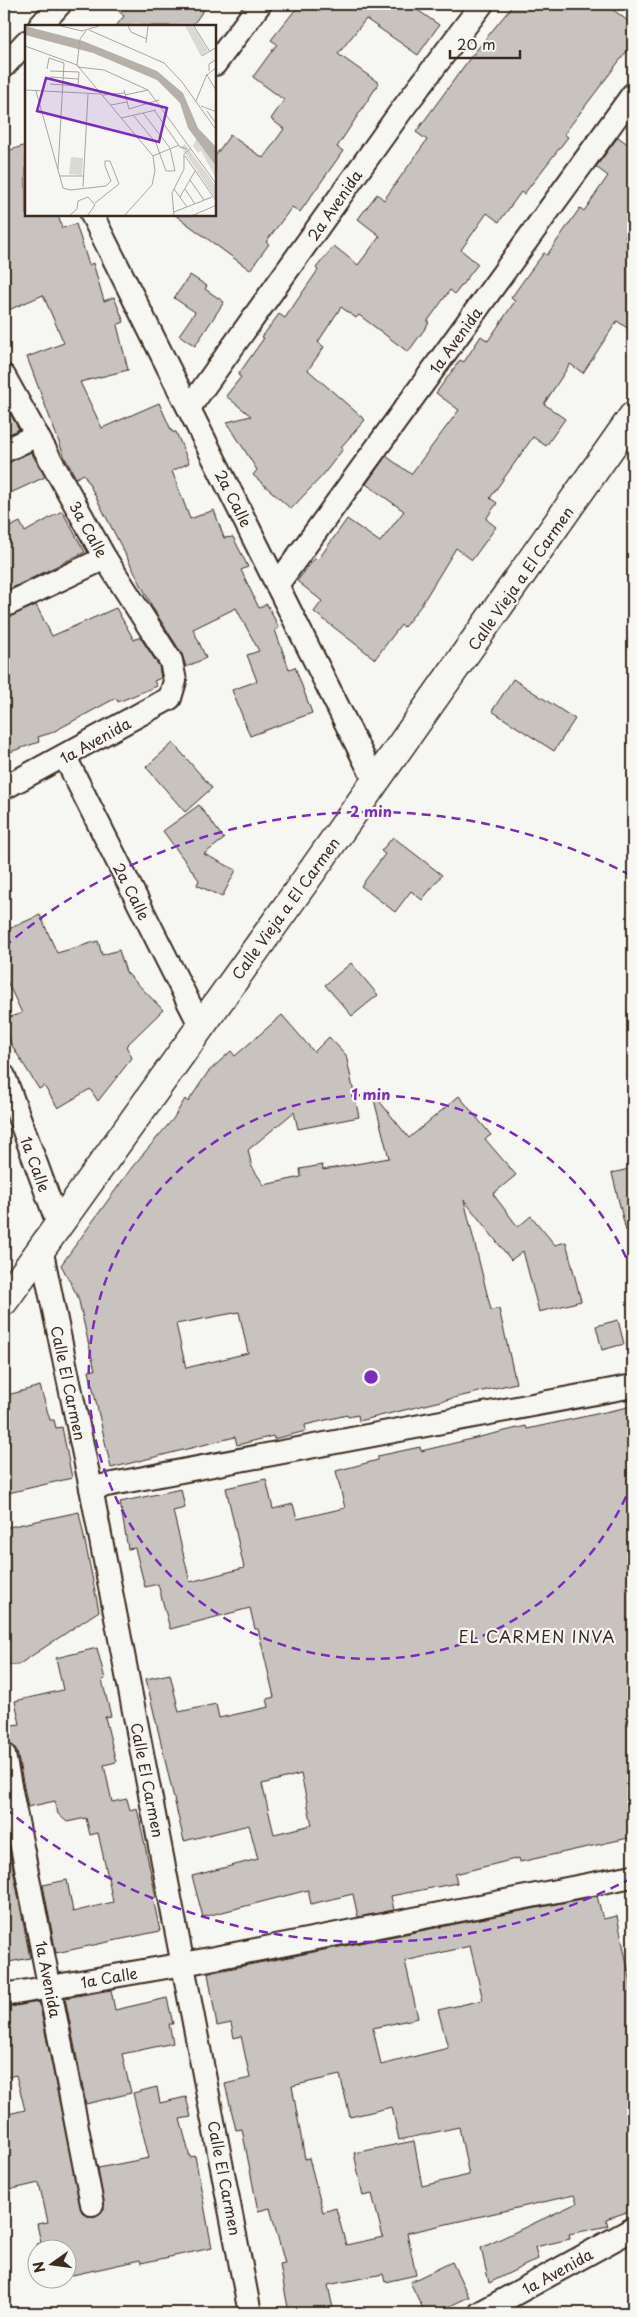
<svg xmlns="http://www.w3.org/2000/svg" width="637" height="2317" font-family="'Playpen Sans',sans-serif">
  <style>
    .building { fill: #c8c3be; stroke: #3b2a1e; fill-rule: evenodd }
    .lines { fill: none; stroke-linecap: round; stroke-linejoin: round }
    .minor-casing { stroke: #3b2a1e; stroke-width: 26 }
    .tertiary-casing { stroke: #3b2a1e; stroke-width: 31 }
    .minor { stroke: #f6f6f2; stroke-width: 22 }
    .tertiary { stroke: #f6f6f2; stroke-width: 28 }
    .ring { fill: none; stroke: #7b2cbf; stroke-width: 2.5; stroke-dasharray: 9 6 }
    .labels { text-anchor: middle; dominant-baseline: central; stroke-width: 4.5; stroke-linejoin: round; paint-order: stroke }
    .street-label { font-size: 15px; fill: #3b2a1e; stroke: #f6f6f2 }
    .neighbourhood-label { font-size: 16px; letter-spacing: 1px; fill: #3b2a1e; stroke: #f6f6f2 }
    .inset-road { fill: none; stroke: #aba49d; stroke-width: 1 }
    .view { fill: #7b2cbf; fill-opacity: 0.15; stroke: #7b2cbf; stroke-width: 2.5 }
    .inset-edge { fill: none; stroke: #3b2a1e; stroke-width: 2.5 }
    .centre { fill: #7b2cbf; stroke: #f6f6f2; stroke-width: 2.5 }
    .ring-label { font-size: 15px; text-anchor: middle; font-weight: bold; fill: #7b2cbf; stroke: #f6f6f2; stroke-width: 4.5; stroke-linejoin: round; paint-order: stroke }
  </style>
  <rect width="100%" height="100%" fill="#f6f6f2"/>
  <filter id="ink" filterUnits="userSpaceOnUse"><feTurbulence type="fractalNoise" baseFrequency=".02" numOctaves="2"/><feDisplacementMap in="SourceGraphic" scale="10" xChannelSelector="R" yChannelSelector="G"/><feConvolveMatrix kernelMatrix="1 2 1 2 8 2 1 2 1" color-interpolation-filters="sRGB"/></filter>
  <g filter="url(#ink)">
    <g class="building">
      <path d="M111,4H208L192,26H116L124,16Z"/>
      <path d="M300,4H409L439,25L418,55L366,19L338,54L379,83L337,147L343,151L300,212L292,207L266,242L269,244L250,270L175,215H215V156L230,135L263,158L284,129L271,119L284,100L253,77L277,44L271,40Z"/>
      <path d="M514,4H606L633,25V43L564,134L568,137L524,194L521,192L499,222L487,213L461,250L478,264L455,294L450,290L427,322L429,323L408,352L359,315L356,318L341,307L318,342L324,347L308,370L365,420L341,447L343,449L323,475L291,509L253,475L257,470L227,422L251,416L226,396L241,377L238,375L264,338L262,337L279,314L285,318L318,270L316,268L334,246L358,265L380,236L358,219L377,194L384,200L427,140L416,132L470,58Z"/>
      <path d="M618,137L633,148V225L625,237L633,243V332L617,321L583,373L570,364L544,404L565,419L546,446L533,437L490,498L497,503L486,519L496,527L472,560L456,548L420,607L404,627L401,625L375,659L314,612L322,601L297,581L315,558L318,560L347,519L380,542L404,511L366,484L386,456L411,474L459,410L436,393L460,360L464,362L481,336L488,341L515,301L511,298L531,270L544,253L547,255L580,208L584,211L608,176L596,167Z"/>
      <path d="M26,145V215H58L62,228L76,224L89,265L93,263L104,301L114,297L124,322L117,325L128,370L80,382L102,428L159,403L172,432H176L189,463L172,471L190,519L214,510L224,538L233,537L248,567L241,570L259,608L267,604L279,628L275,630L289,669L295,667L312,713L250,736L232,690L257,681L247,655L259,651L236,608L193,629L206,658L186,667L182,654L154,610L84,474L76,478L65,458L27,357L64,343L43,295L4,312V152Z"/>
      <path d="M190,275L207,286L205,289L224,302L195,346L179,335L195,312L174,298Z"/>
      <path d="M4,403L19,429L4,437Z"/>
      <path d="M31,452L45,477L4,496V464Z"/>
      <path d="M62,511L85,552L4,592V530L20,522L25,532Z"/>
      <path d="M36,605L52,636L116,608L134,640L140,637L159,666L161,678L154,681L157,686L118,702L116,698L51,733L38,737L39,742L4,754V619Z"/>
      <path d="M513,679L575,719L554,751L492,711Z"/>
      <path d="M173,743L212,788L185,812L146,767Z"/>
      <path d="M199,805L224,839L204,854L236,870L222,897L197,885L199,880L163,831Z"/>
      <path d="M393,837L442,875L422,900L411,891L395,912L361,886L385,854L381,851Z"/>
      <path d="M40,915L57,953L98,941L102,955L119,950L126,972L163,1010L126,1046L132,1058L98,1101L90,1089L58,1108L44,1086L39,1089L11,1044L4,1019L22,1013L4,975V931Z"/>
      <path d="M351,963L378,995L352,1016L325,985Z"/>
      <path d="M282,1015L314,1052L329,1037L346,1055L359,1117L298,1129L294,1112L248,1150L252,1167L264,1185L301,1177L300,1169L322,1165L323,1170L389,1158L372,1092L409,1138L459,1096L491,1135L485,1139L516,1175L493,1194L518,1227L531,1216L555,1245L566,1242L581,1301L539,1312L523,1251L511,1260L464,1200L491,1310L499,1309L516,1383L359,1421L358,1415L348,1417L347,1415L305,1425L306,1431L274,1439L273,1436L237,1445L235,1437L111,1468L89,1371L95,1370L88,1341L78,1297L61,1265L133,1166L173,1119L185,1099L188,1102L208,1072L231,1051L235,1056ZM239,1312L248,1353L186,1368L176,1324Z"/>
      <path d="M633,1168V1230L626,1231L612,1173Z"/>
      <path d="M618,1320L624,1344L602,1350L596,1326Z"/>
      <path d="M40,1386L50,1420H54L56,1428L62,1427L72,1478L4,1494V1396Z"/>
      <path d="M633,1406V1837L520,1862L519,1858L455,1874L457,1883L391,1896L394,1910L358,1917L353,1894L311,1904L308,1890L203,1917L192,1876L258,1859L249,1825L184,1841L146,1679L170,1674L179,1712L216,1704L219,1718L269,1707L267,1699L274,1697L258,1629H255L250,1608L170,1629L158,1584L145,1587L135,1548L128,1549L120,1502L181,1489L185,1508L173,1511L190,1582L244,1568L226,1488L266,1479L273,1509L293,1504L297,1519L345,1508L336,1471L378,1460V1456L420,1447L421,1451L526,1426L527,1429ZM301,1774L312,1825L274,1834L262,1784Z"/>
      <path d="M79,1512L99,1611L18,1665H10L4,1655V1528Z"/>
      <path d="M97,1648L105,1679L102,1680L111,1716L105,1717L116,1762L104,1765L112,1802L127,1799L130,1810L137,1808L156,1897L153,1898L160,1931L56,1953L43,1885L67,1880L73,1912L113,1902L107,1873L98,1833L90,1835L86,1818L67,1822L58,1814L55,1801L28,1807L17,1752L14,1746L4,1742V1726L20,1724L15,1701L63,1690L56,1658Z"/>
      <path d="M9,1848L30,1958L4,1963V1849Z"/>
      <path d="M597,1896L603,1919L617,1916L633,1993V2210L606,2219L608,2226L569,2234L570,2239L535,2247L538,2259L489,2283L481,2248L577,2203L574,2195L407,2233L416,2275L385,2282L383,2274L328,2285L334,2313H289L280,2265L285,2264L270,2208L258,2211L242,2129L236,2130L225,2084L250,2078L241,2036L234,2038L231,2023L217,2026L208,1973ZM470,1946L483,2000L438,2010L448,2048L381,2065L373,2028L418,2018L405,1961ZM340,2075L350,2117L392,2107L399,2140L459,2127L469,2175L422,2186L414,2141L354,2153L363,2196L372,2194L383,2237L346,2245L336,2208L323,2212L309,2158L305,2159L292,2086Z"/>
      <path d="M111,1990L115,2010L167,1998L173,2024H169L173,2043L122,2054L131,2093L86,2104L65,1998Z"/>
      <path d="M39,2002L82,2212L87,2216L94,2217L104,2209L98,2168L149,2158L133,2093L157,2087L160,2103L186,2097L191,2117L180,2119L190,2157L195,2156L212,2248L141,2263L140,2260L68,2276V2250H38L37,2244L41,2243L37,2224L48,2222L39,2183L4,2191V2115L25,2110L16,2075L4,2078V2008Z"/>
      <path d="M452,2262L469,2297L435,2313H425L410,2282Z"/>
    </g>
    <g class="lines">
      <defs>
        <g id="minor">
          <path d="M40,26L60,4"/>
          <path d="M215,64L260,4"/>
          <path d="M4,66L26,42"/>
          <path d="M92,215L375,781"/>
          <path d="M4,376L105,558L171,661L175,681L170,698L4,788"/>
          <path d="M189,408L401,111L482,4"/>
          <path d="M4,451L37,435"/>
          <path d="M277,585L633,94"/>
          <path d="M4,606L105,558"/>
          <path d="M65,757L200,1025"/>
          <path d="M4,1076L58,1224"/>
          <path d="M41,1248L91,1488L250,2313"/>
          <path d="M91,1488L633,1386"/>
          <path d="M4,1755L92,2204"/>
          <path d="M4,1995L184,1964L633,1876"/>
          <path d="M480,2313L633,2229"/>
        </g>
        <path id="tertiary" d="M4,1301L303,884L633,416"/>
      </defs>
      <use href="#minor" class="minor-casing"/>
      <use href="#tertiary" class="tertiary-casing"/>
      <use href="#minor" class="minor"/>
      <use href="#tertiary" class="tertiary"/>
    </g>
  </g>
  <g class="ring">
    <path d="M632 1483A282 282 0 1 1 632 1271"/>
    <path d="M632 1878A565 565 0 0 1 4 1807M4 947A565 565 0 0 1 632 876"/>
  </g>
  <g class="labels">
    <g class="street-label">
      <text transform="translate(334 205) rotate(-55)">2a Avenida</text>
      <text transform="translate(455 340) rotate(-54)">1a Avenida</text>
      <text transform="translate(234 498) rotate(63)">2a Calle</text>
      <text transform="translate(89 529) rotate(61)">3a Calle</text>
      <text transform="translate(520 578) rotate(-55)">Calle Vieja a El Carmen</text>
      <text transform="translate(95 740) rotate(-29)">1a Avenida</text>
      <text transform="translate(132 891) rotate(63)">2a Calle</text>
      <text transform="translate(285 908) rotate(-54)">Calle Vieja a El Carmen</text>
      <text transform="translate(36 1164) rotate(70)">1a Calle</text>
      <text transform="translate(69 1383) rotate(78)">Calle El Carmen</text>
      <text transform="translate(148 1780) rotate(79)">Calle El Carmen</text>
      <text transform="translate(109 1977) rotate(-10)">1a Calle</text>
      <text transform="translate(49 1979) rotate(79)">1a Avenida</text>
      <text transform="translate(225 2178) rotate(79)">Calle El Carmen</text>
      <text transform="translate(557 2271) rotate(-29)">1a Avenida</text>
    </g>
    <g class="neighbourhood-label">
      <text x="537" y="1636">EL CARMEN INVA</text>
    </g>
  </g>
  <g transform="translate(25 25)">
    <rect width="191" height="191" fill="#f6f6f2"/>
    <path d="M160,1L169,2L183,26L176,31ZM173,110L192,132L191,153L176,126L173,128L168,121ZM160,119L191,161V174L156,122ZM46,132L58,133L57,150L44,149Z" fill="#dad9d3"/>
    <path d="M0,1L58,16L132,46L158,68L173,103L191,122V141L163,103L155,78L132,55L68,28L0,10Z" fill="#b6b0a9"/>
    <path class="inset-road" d="M36,1L57,6L74,1M103,1L106,7L122,14M169,1L185,27M64,5L139,38L157,57L192,106M121,18L123,1M0,21L52,40L128,131L130,146L127,160L99,191M177,31L192,22M52,40L55,14L61,6M53,42L79,45L123,65L192,160M192,42L182,50L192,67M22,44L24,33L39,38L33,144M25,46L54,47L53,61L25,59M184,46V39L192,34M25,52L53,54M0,65L76,69M99,65L104,84L134,75M11,66L38,163L45,165L81,161L86,156L80,141V136H85L94,159L70,178M78,70L100,68M100,70L123,65M171,76L182,49M86,80L102,77M176,81L192,87M129,85L155,122L162,124M182,86L192,100M108,90L131,118L141,146H150L145,123L118,88M96,93L131,85M128,131L154,120M160,131L192,177M34,151H58M165,155L179,175M58,162L63,69M149,164L162,182M160,164L170,179M155,172L170,146M149,187L187,172M44,191L52,184L53,176L63,172L70,180L62,191M149,191L147,168L159,144V129L166,123M166,191L192,180"/>
    <path class="view" d="M21,53L142,83L134,117L12,86Z"/>
    <rect width="191" height="191" class="inset-edge"/>
  </g>
  <circle cx="371" cy="1377" r="8" class="centre"/>
  <g class="ring-label">
    <text x="371" y="817">2 min</text>
    <text x="371" y="1100">1 min</text>
  </g>
  <rect width="637" height="2317" fill="none" stroke="#f6f6f2" stroke-width="20"/>
  <rect x="10" y="10" width="617" height="2297" fill="none" stroke="#3b2a1e" stroke-width="2" filter="url(#ink)"/>
  <g transform="translate(52 2264) rotate(256)"><circle r="24" fill="#f6f6f2" stroke="#aba49d"/>
  <path d="M0-4L9 19L0 12L-9 19Z" fill="#3b2a1e"/>
  <text y="-8" font-size="14" font-weight="bold" text-anchor="middle" fill="#3b2a1e">N</text>
  </g>
  <path d="M450 50v8h70v-8" fill="none" stroke="#3b2a1e" stroke-width="2.5"/>
  <text x="457" y="50" font-size="15" fill="#3b2a1e" stroke="#f6f6f2" stroke-width="4" paint-order="stroke">20 m</text>
</svg>
